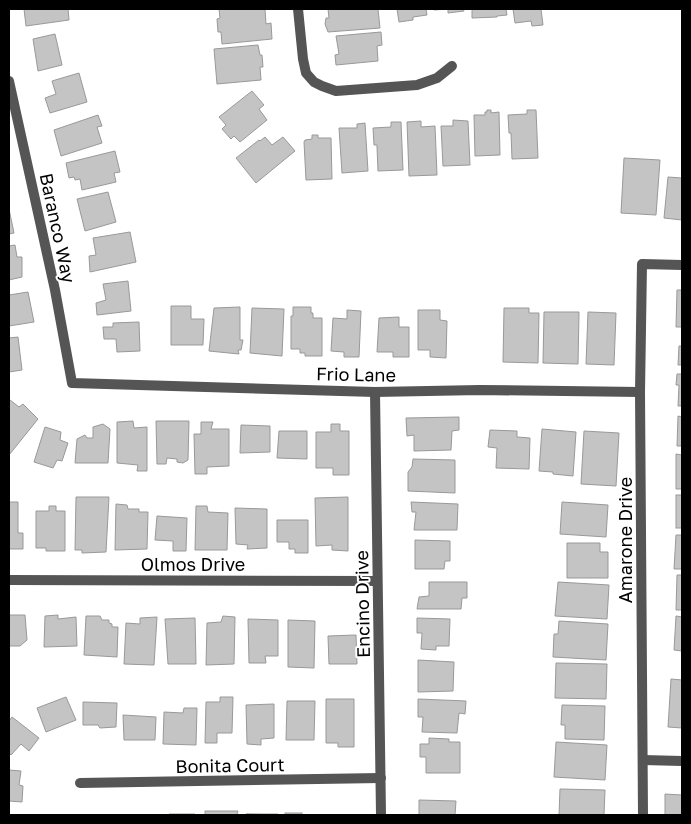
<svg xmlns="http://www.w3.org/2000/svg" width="691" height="824" font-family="'Golos Text',sans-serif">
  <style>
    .building { fill: #c4c4c4; stroke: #999 }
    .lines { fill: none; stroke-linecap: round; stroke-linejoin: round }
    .street { stroke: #555; stroke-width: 10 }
    .labels { text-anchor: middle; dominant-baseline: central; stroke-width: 4; stroke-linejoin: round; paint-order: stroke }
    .street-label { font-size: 18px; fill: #000; stroke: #fff }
  </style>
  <rect width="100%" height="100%" fill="#fff"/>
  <g class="building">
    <path d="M24,9H68L69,20L26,26Z"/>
    <path d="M219,9H265L266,24L271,23L272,39L222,44L221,32H218L217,19L220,18Z"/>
    <path d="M328,9H378L380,28L328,32L325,24L326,18H329Z"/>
    <path d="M397,9H426L427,15L413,17V20L399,22Z"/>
    <path d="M434,9H463L464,11L448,13V9L434,10Z"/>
    <path d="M472,9H506L507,15L497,16V17L472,18Z"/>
    <path d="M512,9H541L543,25L532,26L531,21L515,23L513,9Z"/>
    <path d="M381,32L382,45L377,46L378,61L336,65L335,55L339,54L336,36Z"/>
    <path d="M55,34L62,65L38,71L33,39Z"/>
    <path d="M258,45L260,55H262L263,67H260L261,80L217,84L214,49Z"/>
    <path d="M79,73L87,102L50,113L45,98L56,94L52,81Z"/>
    <path d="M252,91L264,105L259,109L267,120L240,142L234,136L231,139L222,129L226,125L219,117Z"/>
    <path d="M487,110H491V113L499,112L500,155L475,156L474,115H485V112H487Z"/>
    <path d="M527,110H536L538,158L512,159L511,133H509L508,115L527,114Z"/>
    <path d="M98,115L102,126L97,127L102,143L61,156L54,130Z"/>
    <path d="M453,120L468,121L470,165L443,166L441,126H453Z"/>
    <path d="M421,121V127L435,126L437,175L409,176L407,122Z"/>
    <path d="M391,122H401L403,170L378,171L377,147V145H374L373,128L391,127Z"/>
    <path d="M365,123L368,171L342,173L339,128H357V124Z"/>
    <path d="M312,135H318V138H331L332,179L306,180L304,142L305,140L312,139Z"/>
    <path d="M265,137L272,145L283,137L295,151L256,183L236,158L259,140L260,141Z"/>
    <path d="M115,151L120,172L114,173L116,182L82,190L80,179L75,180L74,177L69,178L66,163Z"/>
    <path d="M624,158L660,160L656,215L621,213Z"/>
    <path d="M668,177L682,178V220L664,218Z"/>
    <path d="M108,192L116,222L85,231L77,199Z"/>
    <path d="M9,209L14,233L9,234Z"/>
    <path d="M130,232L136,262L90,272L89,256L96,255L93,238Z"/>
    <path d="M15,245L17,257H22V277L9,280V246Z"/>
    <path d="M128,281L131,311L97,315L96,303L106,300L103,284Z"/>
    <path d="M677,290H682V327H676Z"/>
    <path d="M28,292L34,322L9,326V295Z"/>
    <path d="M171,306H191V319H204L203,345H171Z"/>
    <path d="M240,307V340H243L241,350H238L239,354L209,351L214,308Z"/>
    <path d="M293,307H311V313H313V318H322V356H305V353H300V349H291V316H293Z"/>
    <path d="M252,308L284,309L282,356L250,353Z"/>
    <path d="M504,308H529V313H539L538,363L503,362Z"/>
    <path d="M347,310L361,311L359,357H344V352L331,351L333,318L347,319Z"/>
    <path d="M418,310H440V320L447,321L446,358L430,357V350H418Z"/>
    <path d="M544,312H579L578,364L543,363Z"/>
    <path d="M588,312L616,313L614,365L586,364Z"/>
    <path d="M399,317V327H409V357H393V352H377L379,318Z"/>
    <path d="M139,322L140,351L117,352L116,339H104L103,327H113V323Z"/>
    <path d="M18,337L22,370L9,372V338Z"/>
    <path d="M679,346H682V365H678Z"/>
    <path d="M677,374H682V406H678L679,385H676Z"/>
    <path d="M10,400L19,407L23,404L38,419L9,455V402Z"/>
    <path d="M678,416L682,417V446H677Z"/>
    <path d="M459,417V430L452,431L451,450L414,451V435L407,436L406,418Z"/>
    <path d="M133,421L134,428L147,427V471H137L138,465L117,463V422Z"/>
    <path d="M156,421H189L188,460L183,463L177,462V459L167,458L166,464H157Z"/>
    <path d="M201,422H213L211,429H229V466L207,467V474H195L194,434H201Z"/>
    <path d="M103,424L110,429L108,463H75L77,439L85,435L87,438H93V427Z"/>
    <path d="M331,424H340V431H349V475H333V468H316V432H331Z"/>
    <path d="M241,425L270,426V452L240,453Z"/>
    <path d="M45,427L61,432L60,440L68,443L62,461L57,460L53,468L34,462Z"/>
    <path d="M542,429L576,432L573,476L553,474V472L539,471Z"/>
    <path d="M490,430L517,431V437L530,438L529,469L496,468L497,448L488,447Z"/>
    <path d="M279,431H307V459L277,458Z"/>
    <path d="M584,431L619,433L616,486L581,484Z"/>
    <path d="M676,454L682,455V489H676Z"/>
    <path d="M413,459L455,460V493L408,491V472L412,467Z"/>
    <rect x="676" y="495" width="6" height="33"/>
    <path d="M76,497H109L106,552L82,553V550H75Z"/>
    <path d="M348,497V551L332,550V545L316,546L315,498Z"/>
    <path d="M9,502H18V533H23V549H9Z"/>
    <path d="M411,502L458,504L457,530H414L416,512H412Z"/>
    <path d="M562,502L608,505L606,537L560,534Z"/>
    <path d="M116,504L127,505L128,509H139V512H148L147,549L115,550Z"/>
    <path d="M49,506H56V511H65V551H46V548H36V511H49Z"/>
    <path d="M196,506H207L208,512L228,513L227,550H195Z"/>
    <path d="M235,508L267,509V548L247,549L248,545L236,544Z"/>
    <path d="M157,516L187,518L186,551H173V541L155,540Z"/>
    <path d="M277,520H308V553H295V549H289V542H277Z"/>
    <path d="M676,535H682V569H674Z"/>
    <path d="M415,540L450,541V561H445L444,569H415Z"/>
    <path d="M567,543H600V552H608V578H567Z"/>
    <path d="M677,575H682V610H676Z"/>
    <path d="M429,582H467V598H462L461,609H417L419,597L429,596Z"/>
    <path d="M558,582L609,585L607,619L555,616Z"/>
    <path d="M9,615H25L27,640L20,646H9Z"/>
    <path d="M58,615V619L76,617L77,646L44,647L45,616Z"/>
    <path d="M86,616H100L102,620H109V623L112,624V627H118L117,657L84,655Z"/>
    <path d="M223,616L235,617L234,664L206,665L207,623L221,622Z"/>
    <path d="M676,616L682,617V651L674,650Z"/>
    <path d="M157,617L154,665L124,664L126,623L140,624V618Z"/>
    <path d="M195,618L196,664H168L165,619Z"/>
    <path d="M417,618L450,619L449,646H436V650L421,649L422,633H417Z"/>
    <path d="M248,619L278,620V656H265L266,663H249Z"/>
    <path d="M288,620L315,621L314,668L288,667Z"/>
    <path d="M559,621L608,624L606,660L553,657L554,634H558Z"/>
    <path d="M356,635L357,664H329L328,636Z"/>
    <path d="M418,660L454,662L453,691L418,692Z"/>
    <path d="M556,663L607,664L606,699L555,698Z"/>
    <path d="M671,679L682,680V728L668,727Z"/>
    <path d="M66,697L76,720L46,732L37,708Z"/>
    <path d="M220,697H233L232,733H217V743H205L206,702H220Z"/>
    <path d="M326,699H354V747H338V743H326Z"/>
    <path d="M418,699L466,701L465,714L459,713L457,733L422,732L423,717H418Z"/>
    <path d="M287,701H315L314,740H286Z"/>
    <path d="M83,702L117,703L116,727L100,728L98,725H83Z"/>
    <path d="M274,704V738L261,739V745L247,744L246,705Z"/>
    <path d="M562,705L605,706L604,740L565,739V725H561Z"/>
    <path d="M184,708H197L196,745L163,744L164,712L183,713Z"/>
    <path d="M123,715L156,717L155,740H124Z"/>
    <path d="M12,717L39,738L29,751L21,744L11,755L9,753V721Z"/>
    <path d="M429,738L449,739V742H460V773H426V757H420V744H429Z"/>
    <path d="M556,742L607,745L605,780L554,777Z"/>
    <path d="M9,770L21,771L19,785L23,786L22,802L9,801Z"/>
    <path d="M560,789L605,790L604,815H559Z"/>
    <path d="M665,794L682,795V815H665Z"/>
    <path d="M419,800L456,801L455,815H419Z"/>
    <path d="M205,811H238L237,815H205Z"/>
    <rect x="285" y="813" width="17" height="2"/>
    <path d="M169,814H195V815H168Z"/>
    <path d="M246,814H278V815Z"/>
  </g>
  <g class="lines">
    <g class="street">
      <path d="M298,9L303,59L306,73L314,82L322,86L336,91L417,85L437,78L452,66"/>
      <path d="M9,81L55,290L72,383L375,392L480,390L640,392"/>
      <path d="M375,392L381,815"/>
      <path d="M9,580L377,581"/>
      <path d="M643,760L682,761"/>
      <path d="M80,783L381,778"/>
      <path d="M643,815L640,392L642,264L682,265"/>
    </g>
  </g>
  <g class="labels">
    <g class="street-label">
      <text transform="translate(58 228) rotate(78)">Baranco Way</text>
      <text transform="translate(356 374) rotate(1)">Frio Lane</text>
      <text transform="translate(625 540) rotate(-90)">Amarone Drive</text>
      <text x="193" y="564">Olmos Drive</text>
      <text transform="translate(362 604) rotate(-91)">Encino Drive</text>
      <text transform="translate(230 765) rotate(-1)">Bonita Court</text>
    </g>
  </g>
  <rect width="691" height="824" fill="none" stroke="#000000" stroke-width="20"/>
</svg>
